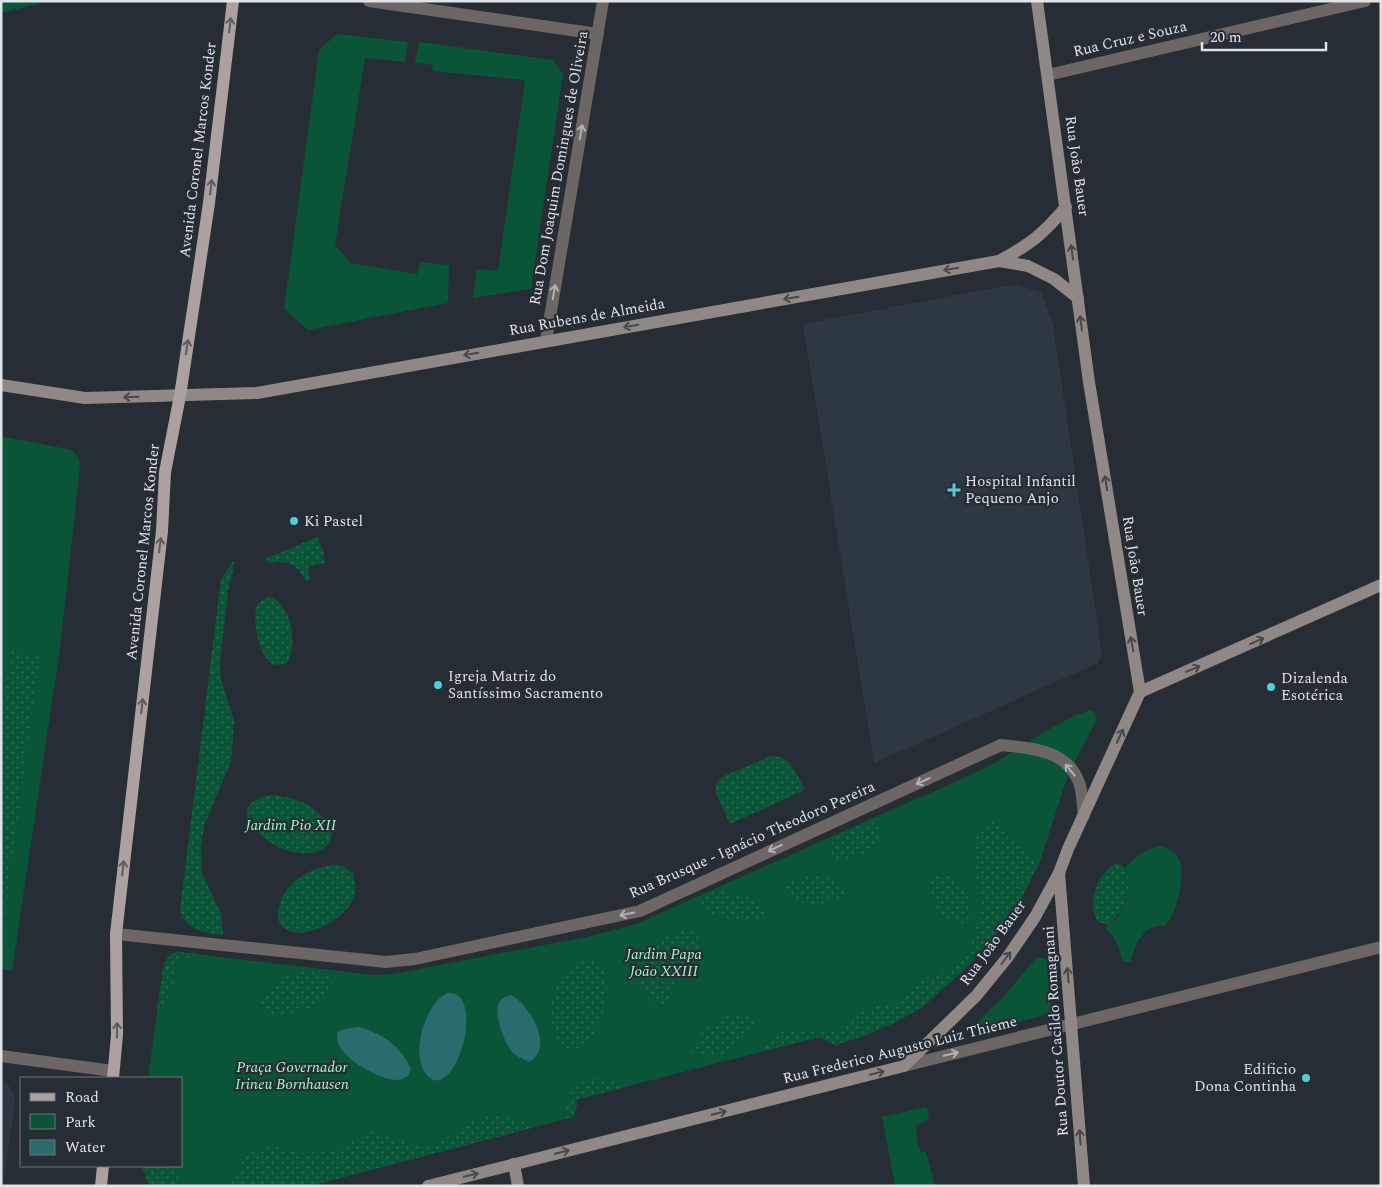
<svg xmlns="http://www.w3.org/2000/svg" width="1382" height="1187" font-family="Spectral,serif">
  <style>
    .built { fill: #2d3842 }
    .green { fill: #0a5537 }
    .garden { fill: url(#garden-dots) }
    .water { fill: #2a6b6e }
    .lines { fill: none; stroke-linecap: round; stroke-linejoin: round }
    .street { stroke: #6c6766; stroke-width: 12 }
    .secondary { stroke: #908887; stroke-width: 12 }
    .primary { stroke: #aca1a0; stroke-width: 12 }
    .oneway { stroke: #5c5b5f }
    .oneway2 { stroke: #b2b2b5 }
    .oneway3 { stroke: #46484d }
    .poi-dot { fill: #52ccd6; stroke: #272d34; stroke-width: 2 }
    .labels { text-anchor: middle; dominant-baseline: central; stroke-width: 4.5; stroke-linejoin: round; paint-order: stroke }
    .street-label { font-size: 15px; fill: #e0e4e9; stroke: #272d34 }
    .poi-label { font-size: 15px; fill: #e0e4e9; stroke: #272d34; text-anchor: start }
    .park-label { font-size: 15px; font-style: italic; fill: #9ffbca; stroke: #272d34 }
  </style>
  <defs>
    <pattern id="garden-dots" width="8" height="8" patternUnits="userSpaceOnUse" patternTransform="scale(1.25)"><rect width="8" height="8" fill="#0a5537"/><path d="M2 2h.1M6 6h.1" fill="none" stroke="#2d6d54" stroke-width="1.8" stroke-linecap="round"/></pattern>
  </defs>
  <rect width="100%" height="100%" fill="#272d34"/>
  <g class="built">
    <path d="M1015,284L1042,293L1053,325L1102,654L1098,663L874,763L803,324Z"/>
    <path d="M1,1079L11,1088L15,1101L3,1186H1Z"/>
  </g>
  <g class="green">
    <path d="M1,1H51L1,13Z"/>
    <path d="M337,34L408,42L405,62L365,58L335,245L350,263L417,274L420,262L449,265L448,303L308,330L284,309L319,50Z"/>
    <path d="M419,42L553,60L563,74L531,289L473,298L477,269L498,271L525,80L432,71L433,65L415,63Z"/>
    <path d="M1,436L72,450L79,458L80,466L60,648L12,971L1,969Z"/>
    <path d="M1091,710L1095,713L1096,717L1095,723L1068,775L1040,861L1021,899L993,939L961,973L921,1008L894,1023L866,1035L836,1045L819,1037L578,1099L574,1117L310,1186H150L141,1166H181V1078H148L164,963L171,954L178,952L374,975L393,974L591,936L636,924L900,806L951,784L995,763L1051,728L1076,715Z"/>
    <path d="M1160,846C1168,848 1175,851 1179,859C1186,876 1177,915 1164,927L1161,925C1143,927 1134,945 1131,962H1123C1119,949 1117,938 1106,929C1108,923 1113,923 1117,918C1128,904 1130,884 1125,868C1135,857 1145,849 1160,846Z"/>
    <path d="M1039,957L1045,959L1047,963L1051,1004L1050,1011L1045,1015L982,1031H974L976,1023L1006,994L1035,959Z"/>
    <path d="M927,1107L929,1120L916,1125L917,1140L921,1152H926L935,1186H895L882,1117Z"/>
  </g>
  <g class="garden">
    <path d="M317,537L323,550L325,563L308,567L310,580L306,582C301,570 293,561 278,562C273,562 271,563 266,562L265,559Z"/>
    <path d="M234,560L233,571L228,590L220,661L221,680L234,720L233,739L231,761L204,826L201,848L202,873L221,914L223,935C203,933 186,931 180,910L221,579Z"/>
    <path d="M272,597C292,608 298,644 287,663L280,665L272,664C268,660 264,656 262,651C257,641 252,614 258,604C261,599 267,598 272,597Z"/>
    <path d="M12,651L40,656L1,939V848L5,845L6,830L1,824V710Z"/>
    <path d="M771,756C792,756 796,774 805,790L730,824L716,793V784L722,777Z"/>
    <path d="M271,795C284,796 300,799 311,807C322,815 339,830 328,844C323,851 316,852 308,853C303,853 297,853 292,852C265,846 218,806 271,795Z"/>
    <path d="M993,819L1005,827L1026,855L1040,861L1021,899L993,939L961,973L921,1008L894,1023L866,1035L836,1045L819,1037L764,1051C777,1016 810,1035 837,1030C850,1027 856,1014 868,1009C878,1005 891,1007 900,1000C907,996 908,987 915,983C926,977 940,975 950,969C973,954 980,924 979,898C979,892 977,886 976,879C973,859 972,838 985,821Z"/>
    <path d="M868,821L874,823L881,830C881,850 846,868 830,856C825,836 854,828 868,821Z"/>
    <path d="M1114,864H1121C1137,881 1125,913 1108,925L1098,922C1087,903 1096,876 1114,864Z"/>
    <path d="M333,865L343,866L354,874C354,879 356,887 355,893C352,916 304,944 284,928C277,922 277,916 279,907C285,882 309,868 333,865Z"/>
    <path d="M939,873C958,875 968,888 971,906C972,912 972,917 968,921C952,933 909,887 939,873Z"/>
    <path d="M809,875C823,875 836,878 844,888V896C830,907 801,906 787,896L784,890L788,882Z"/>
    <path d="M713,891C726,892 772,897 764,918C748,924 710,920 702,903L705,894Z"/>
    <path d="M679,931L692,932L699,936C705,959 689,961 679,975C671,988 676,1000 658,1006C622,983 644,941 679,931Z"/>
    <path d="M178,952L199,954C194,957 189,957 184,959C169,967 179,996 157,1011L164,963L171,954Z"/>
    <path d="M584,961H594C598,966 605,971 606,976C612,997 599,1035 581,1047C576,1050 571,1050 566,1050C544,1028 547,989 570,968C574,965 580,963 584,961Z"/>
    <path d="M315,972L330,976L334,986C330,993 323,1000 316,1005C303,1013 271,1022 261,1005C254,993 286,976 295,973C301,971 308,972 315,972Z"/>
    <path d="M731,1013C743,1013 749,1012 755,1023C742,1046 720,1065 693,1054L691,1049L706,1028Z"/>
    <path d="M596,1077L613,1082L621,1088L578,1099L574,1117L565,1119C566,1098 571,1091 587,1078Z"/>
    <path d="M497,1115L523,1121L531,1128L310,1186H225C232,1176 240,1163 249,1155C271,1136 283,1153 304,1153C314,1153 325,1151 335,1149C350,1147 359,1134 373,1130C388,1134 413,1148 428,1146C444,1144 458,1128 471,1121C480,1116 488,1116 497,1115Z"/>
    <path d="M181,1157C183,1166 181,1178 175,1186H150L141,1166H181Z"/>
  </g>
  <g class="water">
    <path d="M448,993C481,991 464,1072 440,1080C438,1081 435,1080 433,1080C406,1066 423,1003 448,993Z"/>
    <path d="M511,995C530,1005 555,1048 529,1062C524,1059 518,1057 514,1054C505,1045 492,1013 500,1001C503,998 507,996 511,995Z"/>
    <path d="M359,1027C383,1034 401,1046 411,1069L408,1076C405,1077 401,1080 397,1080C379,1080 330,1054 338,1032C345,1028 351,1028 359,1027Z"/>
  </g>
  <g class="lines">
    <g class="street">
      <path d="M369,1L598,34"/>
      <path d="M1048,75L1365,1"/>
      <path d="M546,341L603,1"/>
      <path d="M116,934L386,962L415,959L640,911L1001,745C1029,748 1065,749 1078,780C1083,790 1082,804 1084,815"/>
      <path d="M1,1056L113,1071"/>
      <path d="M904,1066L1381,947"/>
    </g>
    <g class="secondary">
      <path d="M999,261L1028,266L1054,279L1078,298"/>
      <path d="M1,385L85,398L257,393L999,261C1031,244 1043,234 1066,207"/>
      <path d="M1140,692L1381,585"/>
      <path d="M1059,873L1084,1186"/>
      <path d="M514,1164L518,1186"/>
      <path d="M428,1186L904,1066L976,996L1007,958L1035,917L1059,873L1068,849L1140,692L1089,382L1037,1"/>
    </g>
    <g class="primary">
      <path d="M113,1078L117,1035L116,934L162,531L165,472L180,396L209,203L233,1"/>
      <path d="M101,1186L103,1166"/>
    </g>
  </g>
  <defs><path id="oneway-shaft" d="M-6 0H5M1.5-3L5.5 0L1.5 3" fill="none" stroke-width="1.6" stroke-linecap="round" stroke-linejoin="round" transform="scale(1.25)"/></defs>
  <g class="oneway">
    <use href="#oneway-shaft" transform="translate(230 25) rotate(-83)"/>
    <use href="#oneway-shaft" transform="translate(211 187) rotate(-83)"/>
    <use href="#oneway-shaft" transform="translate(187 347) rotate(-81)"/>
    <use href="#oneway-shaft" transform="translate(160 545) rotate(-83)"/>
    <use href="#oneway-shaft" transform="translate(142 706) rotate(-83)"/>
    <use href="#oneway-shaft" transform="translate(123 868) rotate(-83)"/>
    <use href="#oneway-shaft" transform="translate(117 1030) rotate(-89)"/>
  </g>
  <g class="oneway2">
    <use href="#oneway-shaft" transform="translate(581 132) rotate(-80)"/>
    <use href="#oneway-shaft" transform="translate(554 292) rotate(-80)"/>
    <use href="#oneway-shaft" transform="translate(1070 770) rotate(-130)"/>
    <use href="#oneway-shaft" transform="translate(923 781) rotate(155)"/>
    <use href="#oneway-shaft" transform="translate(775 848) rotate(155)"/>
    <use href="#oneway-shaft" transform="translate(627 914) rotate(168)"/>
    <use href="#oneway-shaft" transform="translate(951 1054) rotate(-14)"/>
  </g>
  <g class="oneway3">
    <use href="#oneway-shaft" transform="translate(1072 252) rotate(-98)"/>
    <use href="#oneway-shaft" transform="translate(951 269) rotate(170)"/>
    <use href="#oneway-shaft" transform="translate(791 298) rotate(170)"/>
    <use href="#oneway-shaft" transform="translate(1081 323) rotate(-98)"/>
    <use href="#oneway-shaft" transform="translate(631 326) rotate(170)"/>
    <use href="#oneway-shaft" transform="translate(471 354) rotate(170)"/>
    <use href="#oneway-shaft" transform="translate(131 397) rotate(178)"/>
    <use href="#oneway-shaft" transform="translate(1106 483) rotate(-99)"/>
    <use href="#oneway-shaft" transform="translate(1257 641) rotate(-24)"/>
    <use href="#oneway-shaft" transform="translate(1132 644) rotate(-100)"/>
    <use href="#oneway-shaft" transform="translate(1193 669) rotate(-23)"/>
    <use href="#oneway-shaft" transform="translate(1120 736) rotate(-65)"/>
    <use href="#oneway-shaft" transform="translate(1006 958) rotate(-53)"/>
    <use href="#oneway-shaft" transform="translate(1068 975) rotate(-95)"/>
    <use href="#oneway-shaft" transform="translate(877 1073) rotate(-14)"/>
    <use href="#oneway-shaft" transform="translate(719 1113) rotate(-14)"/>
    <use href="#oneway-shaft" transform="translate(1080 1137) rotate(-94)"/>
    <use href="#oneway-shaft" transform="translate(562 1152) rotate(-14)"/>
    <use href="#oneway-shaft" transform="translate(471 1175) rotate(-14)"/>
  </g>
  <g class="poi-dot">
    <path d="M951.5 482.5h5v5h5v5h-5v5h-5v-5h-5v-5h5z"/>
    <circle cx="294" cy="521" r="5"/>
    <circle cx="438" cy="685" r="5"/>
    <circle cx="1271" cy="687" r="5"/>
    <circle cx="1306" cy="1078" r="5"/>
  </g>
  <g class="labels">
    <g class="street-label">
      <text transform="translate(1130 39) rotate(-13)">Rua Cruz e Souza</text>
      <text transform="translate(198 150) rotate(-83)">Avenida Coronel Marcos Konder</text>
      <text transform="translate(1077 166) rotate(82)">Rua João Bauer</text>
      <text transform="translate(559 168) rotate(-80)">Rua Dom Joaquim Domingues de Oliveira</text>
      <text transform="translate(587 317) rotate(-10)">Rua Rubens de Almeida</text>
      <text transform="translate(143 552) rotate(-84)">Avenida Coronel Marcos Konder</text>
      <text transform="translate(1135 566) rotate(81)">Rua João Bauer</text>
      <text transform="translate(752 840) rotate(-24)">Rua Brusque - Ignácio Theodoro Pereira</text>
      <text transform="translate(993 943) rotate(-54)">Rua João Bauer</text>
      <text transform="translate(1056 1031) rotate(-94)">Rua Doutor Cacildo Romagnani</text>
      <text transform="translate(900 1050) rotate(-14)">Rua Frederico Augusto Luiz Thieme</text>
    </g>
    <g class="poi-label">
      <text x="965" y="481">Hospital Infantil<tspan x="965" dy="17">Pequeno Anjo</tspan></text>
      <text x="304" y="521">Ki Pastel</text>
      <text x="448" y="676">Igreja Matriz do<tspan x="448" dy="17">Santíssimo Sacramento</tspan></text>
      <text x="1281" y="678">Dizalenda<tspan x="1281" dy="17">Esotérica</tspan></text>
      <text x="1296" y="1069" text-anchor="end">Edificio<tspan x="1296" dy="17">Dona Continha</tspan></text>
    </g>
    <g class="park-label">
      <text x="291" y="825">Jardim Pio XII</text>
      <text x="664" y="954">Jardim Papa<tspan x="664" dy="17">João XXIII</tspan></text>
      <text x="292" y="1067">Praça Governador<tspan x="292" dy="17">Irineu Bornhausen</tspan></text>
    </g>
  </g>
  <rect width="1382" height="1187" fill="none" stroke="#e0e4e9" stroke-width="5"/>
  <rect x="20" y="1077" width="162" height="90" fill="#272d34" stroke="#71767c"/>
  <rect x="30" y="1093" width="25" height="8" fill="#aca1a0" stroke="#71767c"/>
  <text x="65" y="1102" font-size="15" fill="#e0e4e9">Road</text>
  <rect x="30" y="1114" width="25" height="15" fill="#0a5537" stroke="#71767c"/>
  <text x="65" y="1127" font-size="15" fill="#e0e4e9">Park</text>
  <rect x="30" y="1140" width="25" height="15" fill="#2a6b6e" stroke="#71767c"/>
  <text x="65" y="1152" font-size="15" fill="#e0e4e9">Water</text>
  <path d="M1202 42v8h124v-8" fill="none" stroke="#e0e4e9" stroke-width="2.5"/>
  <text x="1210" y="42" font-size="15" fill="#e0e4e9" stroke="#272d34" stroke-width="4" paint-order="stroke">20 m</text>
</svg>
